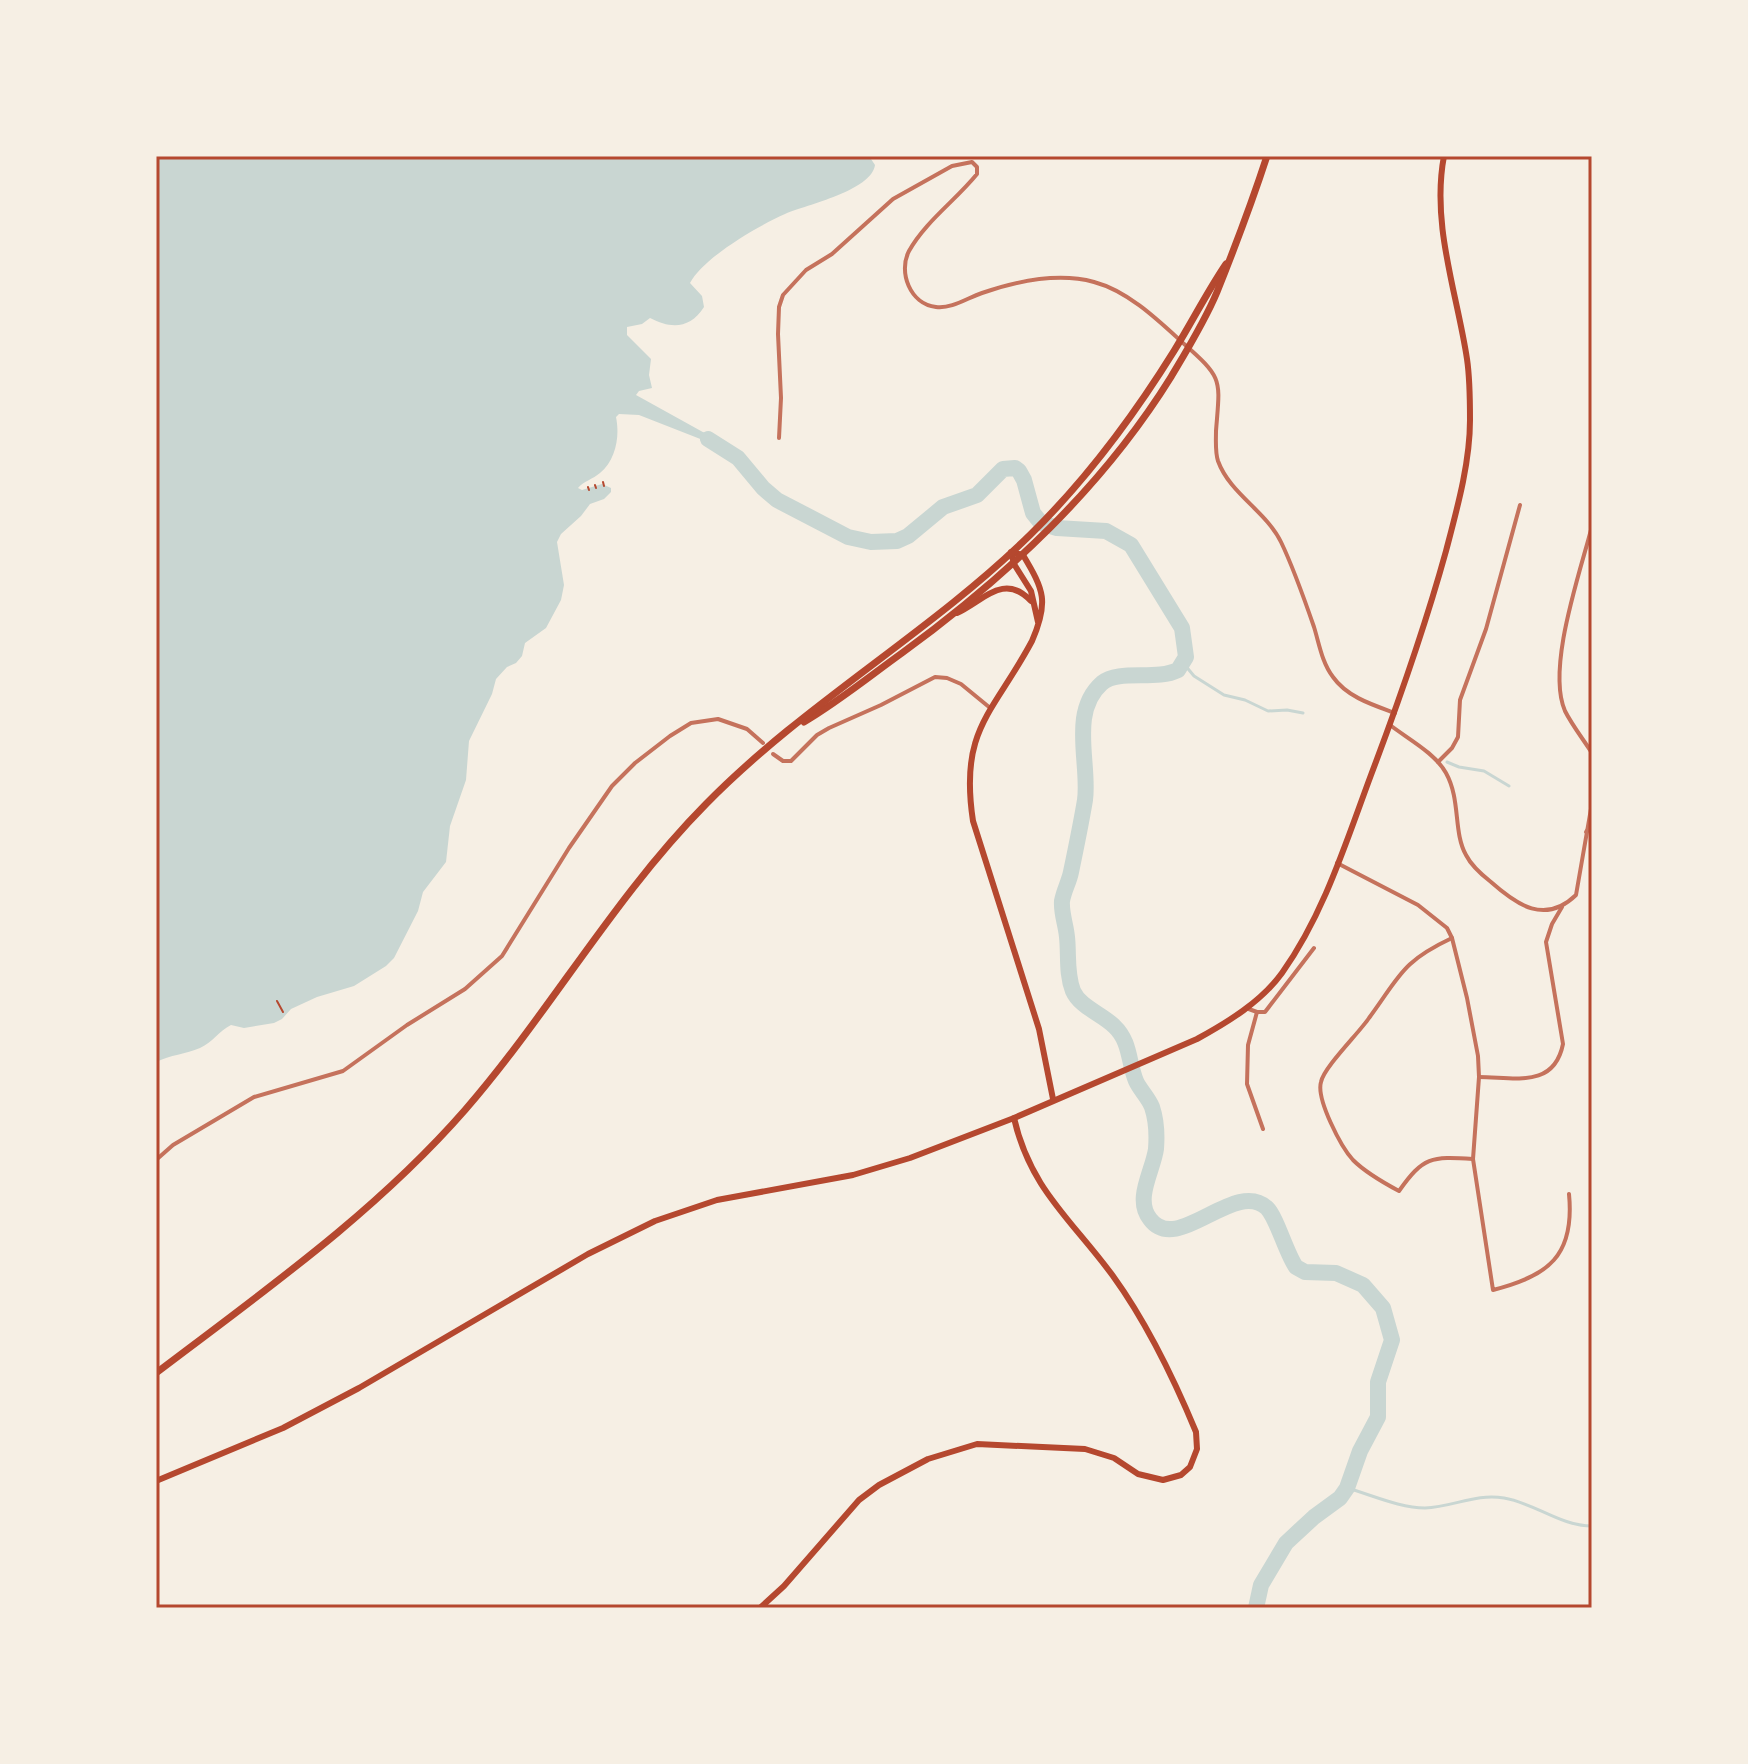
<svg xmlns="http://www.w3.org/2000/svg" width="1748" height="1764" font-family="Barlow,sans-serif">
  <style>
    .water { fill: #c9d6d2 }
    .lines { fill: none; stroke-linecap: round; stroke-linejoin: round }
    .stream { stroke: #c9d6d2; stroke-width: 3 }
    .river { stroke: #c9d6d2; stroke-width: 16 }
    .path { stroke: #b5482f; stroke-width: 2 }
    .minor { stroke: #c5725c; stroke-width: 4 }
    .secondary { stroke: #b5482f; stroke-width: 6 }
    .trunk { stroke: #b5482f; stroke-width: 7 }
    .neatline { fill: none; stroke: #b5482f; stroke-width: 3 }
  </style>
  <rect width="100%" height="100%" fill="#f6efe4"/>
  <path class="water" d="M156,156H869L875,165C871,191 808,204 785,214C758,226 704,257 690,283L702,296L704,307C690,329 671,329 650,318L642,324L627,327V335L651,359L649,375L652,388L639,391L636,395L710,436L708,442L639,415L619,414L616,417C620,436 616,460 600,473C593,479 584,481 578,488L582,490L602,484L611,488V492L604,499L590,504L581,516L561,534L557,542L564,585L561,600L546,628L525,643L522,656L516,663L507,667L496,679L492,694L469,741L466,780L450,826L446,862L423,892L418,911L394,958L386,966L354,986L317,997L291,1009L282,1019L274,1023L244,1028L231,1025C219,1031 213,1042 200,1048C186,1054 170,1055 156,1062Z"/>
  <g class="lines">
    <g class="stream">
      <path d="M1184,664L1194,676L1224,695L1245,700L1268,711L1287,710L1303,713"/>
      <path d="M1447,762L1459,767L1484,771L1509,786"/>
      <path d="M1347,1488C1372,1495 1400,1508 1425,1508C1453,1507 1476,1493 1504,1498C1535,1503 1560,1526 1592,1526"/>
    </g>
    <path class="river" d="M708,439L738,458L763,488L777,500L848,537L871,542L897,541L908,536L943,507L977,495L1003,469L1015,468L1019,471L1024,480L1033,513L1041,523L1057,528L1106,531L1131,545L1182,628L1186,657L1178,670C1156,681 1119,669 1102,683C1069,712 1090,764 1085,800C1081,824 1076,848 1071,872C1069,882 1064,890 1062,901C1061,913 1066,925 1067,937C1069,955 1066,973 1073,991C1080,1007 1102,1014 1114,1026C1131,1042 1128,1062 1136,1081C1140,1090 1148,1097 1152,1107C1156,1119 1157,1136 1156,1149C1153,1171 1134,1199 1150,1219C1177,1256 1235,1178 1267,1208C1277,1218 1286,1253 1296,1267L1305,1272L1336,1273L1363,1285L1383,1308L1392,1340L1378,1382V1417L1360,1451L1347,1488L1340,1498L1314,1517L1286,1543L1261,1585L1256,1608"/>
    <g class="path">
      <path d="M603,482L604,486"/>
      <path d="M595,485L596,488"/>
      <path d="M588,487L589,490"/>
      <path d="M277,1001L283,1012"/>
    </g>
    <g class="minor">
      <path d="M779,438L781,398L778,334L779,307L783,295L806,270L832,254L893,199L952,166L972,162L977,167V174C956,200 925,222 909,251C898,272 910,304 936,307C952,309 967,298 982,293C1017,281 1057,272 1094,282C1128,291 1158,320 1183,343C1224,379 1220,379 1216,431C1216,441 1215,452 1218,461C1230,494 1266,511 1281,542C1294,569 1304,598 1314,627C1319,643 1322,663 1333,677C1347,697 1373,705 1395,713"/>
      <path d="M1592,526C1581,570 1546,668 1565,711C1572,725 1583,739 1592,753"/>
      <path d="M1390,725C1408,739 1435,753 1446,773C1461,800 1453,832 1466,855C1471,865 1482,875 1491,882C1517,905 1545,925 1576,895L1592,803"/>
      <path d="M773,754L783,761H791L817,735L829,728L881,705L935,677L947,678L961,684L989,707"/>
      <path d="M1438,762L1452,748L1458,737L1460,700L1486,629L1520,505"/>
      <path d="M1586,832L1592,824"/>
      <path d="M1337,863L1418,905L1447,928L1452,938L1467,998L1478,1056L1479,1077L1473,1159L1493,1290C1548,1276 1575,1256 1569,1194"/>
      <path d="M1452,938C1401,962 1400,976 1369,1018C1359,1033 1324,1067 1321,1082C1316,1099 1341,1147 1353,1160C1366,1173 1384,1183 1399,1191C1423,1157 1431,1156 1473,1159"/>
      <path d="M1246,1008L1257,1012H1265L1314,948"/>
      <path d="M1257,1012L1248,1045L1247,1084L1263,1129"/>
      <path d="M1479,1077C1514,1077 1554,1089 1563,1044L1546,942L1552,924L1562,907"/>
      <path d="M156,1160L173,1145L254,1097L343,1071L407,1025L465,989L502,956L569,848L612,786L635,763L670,736L691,723L718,719L747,729L763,743"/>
    </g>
    <g class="secondary">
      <path d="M957,613C983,601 1004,572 1031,601"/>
      <path d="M1038,622L1031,591L1014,564L1011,552L1023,555C1044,590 1049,602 1032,641C993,714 959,729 973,821L1039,1029L1053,1099"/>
      <path d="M156,1481L283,1428L359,1388L588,1254L655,1221L717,1200L853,1175L910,1158L1014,1118L1197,1039C1228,1022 1261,1002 1282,973C1324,914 1346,842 1371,775C1399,701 1425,627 1446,551C1457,509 1470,463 1470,420C1470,400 1470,379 1467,359C1457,293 1431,224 1444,156"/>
      <path d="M760,1608L784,1586L859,1500L879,1485L928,1459L977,1444L1085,1449L1114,1458L1138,1474L1163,1480L1181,1475L1190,1467L1197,1449L1196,1432C1174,1379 1147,1323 1113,1276C1072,1220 1030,1189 1014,1118"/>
    </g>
    <g class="trunk">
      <path d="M804,722C838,702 870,676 902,653C1007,576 1102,488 1171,377C1187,350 1205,321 1217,292C1235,247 1252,202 1267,156"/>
      <path d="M156,1373C264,1291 375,1213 465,1110C550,1012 614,897 706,804C805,703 930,633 1030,535C1086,480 1133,417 1174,351C1192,322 1207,292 1226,264"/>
    </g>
  </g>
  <rect width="1748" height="1764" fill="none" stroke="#f6efe4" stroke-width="316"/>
  <rect x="158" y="158" width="1432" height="1448" class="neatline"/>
</svg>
